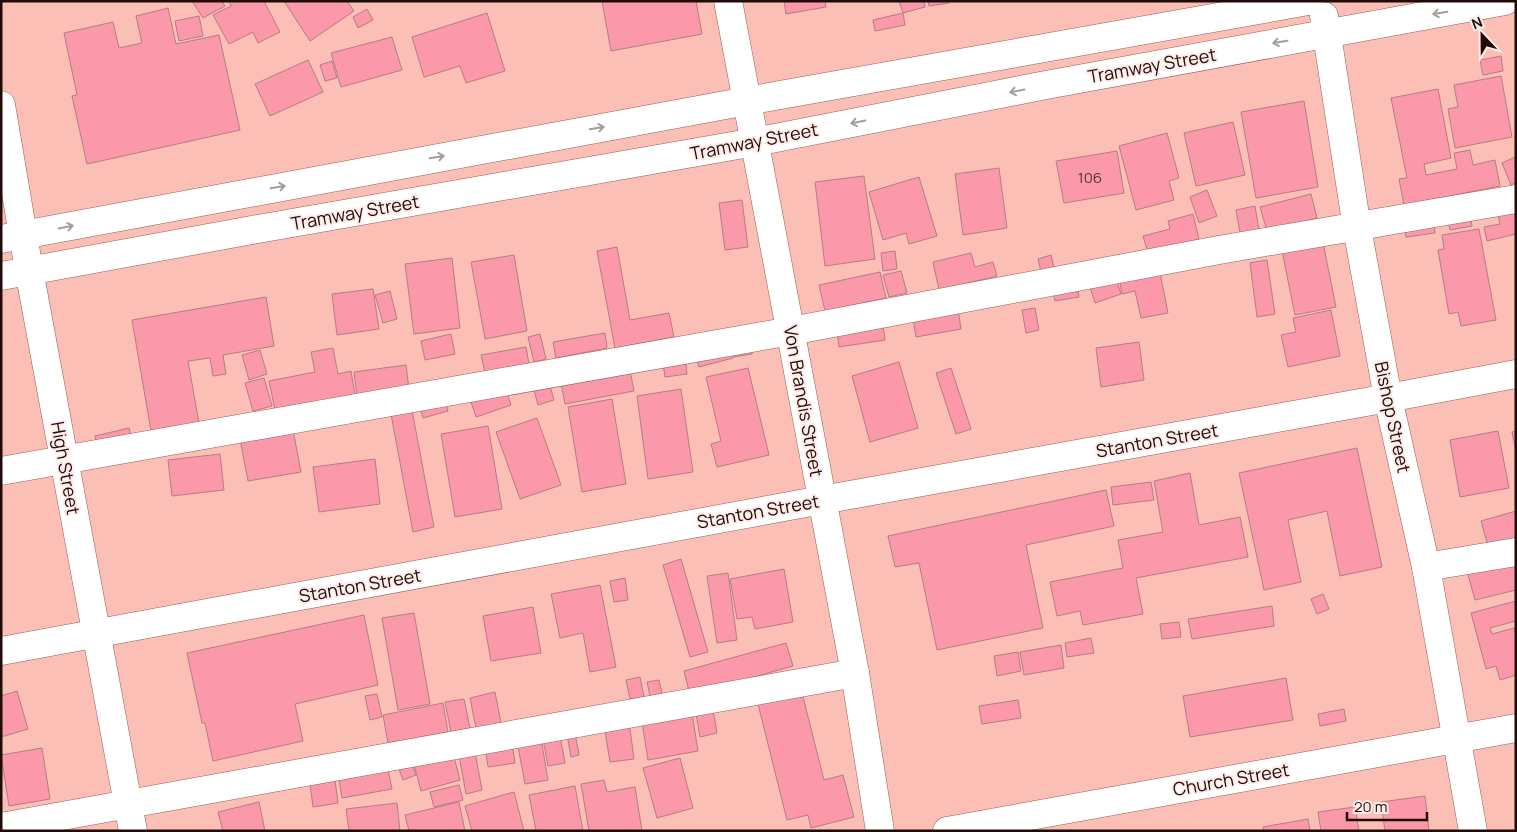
<svg xmlns="http://www.w3.org/2000/svg" width="1517" height="832" font-family="Manrope,sans-serif">
  <style>
    .building { fill: #fb99aa; stroke: #b57c85 }
    .lines { fill: none; stroke-linecap: round; stroke-linejoin: round }
    .minor-casing { stroke: #945e57; stroke-width: 29 }
    .minor { stroke: #fff; stroke-width: 28 }
    .oneway { stroke: #a59d9c }
    .labels { text-anchor: middle; dominant-baseline: central; stroke-width: 4; stroke-linejoin: round; paint-order: stroke }
    .number-label { font-size: 15px; fill: #562e30 }
    .street-label { font-size: 18px; fill: #1f0b08; stroke: #ffece9 }
  </style>
  <rect width="100%" height="100%" fill="#fcbfb5"/>
  <g class="building">
    <path d="M192,1H222L225,6L203,18Z"/>
    <path d="M229,1H264L280,32L258,43L253,32L229,44L213,15L231,6Z"/>
    <path d="M284,1H347L354,11L310,41Z"/>
    <path d="M602,1H696L702,34L611,51Z"/>
    <path d="M784,1H825L826,7L786,14Z"/>
    <path d="M899,1H924L925,7L903,13Z"/>
    <path d="M928,1H949V3L929,6Z"/>
    <path d="M168,8L176,44L219,35L240,130L87,164L72,96L77,95L64,33L113,22L119,48L142,43L136,16Z"/>
    <path d="M367,9L373,20L358,28L353,17Z"/>
    <path d="M487,13L505,71L466,83L460,66L424,77L412,37Z"/>
    <path d="M903,13L905,25L875,31L873,20Z"/>
    <path d="M199,16L203,36L179,41L175,21Z"/>
    <path d="M392,37L402,70L341,87L331,53Z"/>
    <path d="M1501,56L1503,71L1483,75L1480,60Z"/>
    <path d="M308,60L323,92L270,116L255,84Z"/>
    <path d="M332,61L337,78L325,81L320,65Z"/>
    <path d="M1501,76L1512,137L1455,148L1448,109L1458,107L1454,85Z"/>
    <path d="M1438,89L1451,158L1424,164L1426,175L1457,169L1454,153L1470,150L1473,165L1495,160L1500,186L1404,205L1399,179L1407,178L1391,98Z"/>
    <path d="M1304,101L1318,187L1256,198L1241,112Z"/>
    <path d="M1233,122L1245,175L1196,186L1184,133Z"/>
    <path d="M1167,133L1179,178L1169,181L1174,200L1136,210L1119,146Z"/>
    <path d="M1117,151L1124,193L1064,203L1056,161Z"/>
    <path d="M1515,157L1516,182L1511,185L1502,163Z"/>
    <path d="M999,168L1007,228L963,235L955,174Z"/>
    <path d="M864,176L875,259L825,266L815,182Z"/>
    <path d="M919,177L937,236L909,244L906,233L883,240L869,192Z"/>
    <path d="M1207,190L1217,216L1199,223L1190,197Z"/>
    <path d="M1311,194L1317,218L1267,231L1260,207Z"/>
    <path d="M742,200L748,247L725,250L719,203Z"/>
    <path d="M1516,201V234L1487,241L1484,227L1500,224L1496,205Z"/>
    <path d="M1255,206L1259,230L1240,233L1236,210Z"/>
    <path d="M1193,214L1199,239L1148,253L1143,236L1170,229L1168,221Z"/>
    <path d="M1470,215L1472,226L1450,230L1448,220Z"/>
    <path d="M1433,219L1435,233L1406,237L1404,222Z"/>
    <path d="M1479,229L1496,320L1461,326L1458,312L1449,314L1438,250L1444,249L1442,235Z"/>
    <path d="M1323,243L1336,307L1295,315L1282,251Z"/>
    <path d="M617,247L630,320L669,313L674,337L615,348L597,251Z"/>
    <path d="M895,251L897,269L883,271L881,253Z"/>
    <path d="M971,253L975,267L993,262L997,276L939,290L933,262Z"/>
    <path d="M514,255L527,331L485,339L471,262Z"/>
    <path d="M1051,255L1054,268L1041,272L1038,259Z"/>
    <path d="M452,258L460,328L414,334L405,264Z"/>
    <path d="M1267,260L1275,314L1257,317L1250,263Z"/>
    <path d="M1159,268L1168,313L1141,318L1135,291L1122,294L1119,277Z"/>
    <path d="M901,271L907,293L889,297L883,275Z"/>
    <path d="M880,272L886,298L825,311L819,285Z"/>
    <path d="M1115,275L1121,294L1095,303L1089,284Z"/>
    <path d="M1077,283L1079,297L1055,301L1052,287Z"/>
    <path d="M373,289L379,329L337,335L332,294Z"/>
    <path d="M390,291L397,319L383,323L375,295Z"/>
    <path d="M266,297L274,346L223,355L226,374L213,376L210,358L188,361L200,429L152,437L132,320Z"/>
    <path d="M1035,308L1039,330L1026,333L1022,310Z"/>
    <path d="M958,309L961,329L916,337L913,317Z"/>
    <path d="M1331,310L1340,356L1288,367L1281,335L1296,332L1293,318Z"/>
    <path d="M882,318L885,340L839,347L836,325Z"/>
    <path d="M605,333L607,348L556,358L553,342Z"/>
    <path d="M451,334L455,354L425,360L421,341Z"/>
    <path d="M540,334L546,359L534,362L528,337Z"/>
    <path d="M750,342L752,354L734,357L733,345Z"/>
    <path d="M1139,342L1144,380L1101,387L1096,348Z"/>
    <path d="M728,343L733,358L699,367L695,353Z"/>
    <path d="M526,347L529,364L485,372L481,355Z"/>
    <path d="M333,348L338,374L351,371L355,395L275,410L269,381L315,372L311,352Z"/>
    <path d="M260,350L267,374L249,380L242,355Z"/>
    <path d="M685,354L687,374L665,377L662,357Z"/>
    <path d="M899,362L918,428L870,442L852,376Z"/>
    <path d="M406,365L409,389L357,396L354,372Z"/>
    <path d="M629,365L634,391L565,404L560,378Z"/>
    <path d="M748,368L769,455L717,467L711,444L721,441L706,377Z"/>
    <path d="M951,368L971,429L956,434L936,373Z"/>
    <path d="M264,378L272,406L253,411L245,383Z"/>
    <path d="M548,379L554,400L538,405L532,383Z"/>
    <path d="M504,384L511,405L476,417L469,396Z"/>
    <path d="M681,389L693,472L648,479L637,396Z"/>
    <path d="M445,398L448,411L423,418L420,406Z"/>
    <path d="M612,399L626,484L582,492L568,407Z"/>
    <path d="M411,405L434,527L413,532L390,409Z"/>
    <path d="M537,418L561,485L520,499L496,432Z"/>
    <path d="M488,426L502,509L455,517L441,434Z"/>
    <path d="M129,428L132,439L98,447L95,436Z"/>
    <path d="M293,430L301,472L248,481L240,439Z"/>
    <path d="M1498,431L1509,488L1460,497L1450,440Z"/>
    <path d="M1516,431V452L1512,432Z"/>
    <path d="M1357,448L1382,567L1340,576L1327,511L1288,520L1301,582L1264,590L1239,473Z"/>
    <path d="M220,454L224,490L172,496L168,460Z"/>
    <path d="M375,459L380,504L319,512L313,467Z"/>
    <path d="M1190,473L1199,525L1240,517L1248,557L1136,578L1143,614L1083,625L1080,611L1057,616L1050,582L1123,568L1118,540L1163,532L1154,481Z"/>
    <path d="M1151,482L1154,500L1113,505L1111,487Z"/>
    <path d="M1106,490L1114,526L1026,545L1043,628L937,650L919,563L895,567L888,536Z"/>
    <path d="M1516,511V538L1488,546L1481,521Z"/>
    <path d="M1516,555V590L1475,600L1466,568Z"/>
    <path d="M681,559L708,652L690,657L663,565Z"/>
    <path d="M784,569L793,622L755,629L752,617L737,619L730,579Z"/>
    <path d="M728,573L737,640L717,643L707,576Z"/>
    <path d="M625,578L628,600L614,602L610,581Z"/>
    <path d="M600,585L616,667L590,672L583,633L560,638L551,594Z"/>
    <path d="M1323,594L1329,609L1317,614L1311,599Z"/>
    <path d="M1516,601V621L1490,628L1492,634L1514,628L1516,636V675L1500,680L1496,666L1486,669L1471,613Z"/>
    <path d="M1272,606L1274,626L1192,639L1188,619Z"/>
    <path d="M533,607L541,653L491,661L483,616Z"/>
    <path d="M414,613L430,704L398,710L382,618Z"/>
    <path d="M364,615L378,685L295,704L303,741L213,761L205,723H202L187,653Z"/>
    <path d="M1179,622L1181,637L1162,639L1160,624Z"/>
    <path d="M1091,638L1094,653L1067,657L1065,643Z"/>
    <path d="M786,643L793,666L690,695L684,671Z"/>
    <path d="M1061,645L1064,668L1024,675L1020,652Z"/>
    <path d="M1018,652L1021,671L997,676L994,656Z"/>
    <path d="M640,677L644,697L630,699L626,680Z"/>
    <path d="M1286,678L1293,720L1190,737L1183,696Z"/>
    <path d="M659,680L663,698L651,700L647,682Z"/>
    <path d="M800,685L824,780L843,775L854,817L811,828L808,815L787,820L756,696Z"/>
    <path d="M17,691L28,729L1,737V696Z"/>
    <path d="M495,692L501,723L476,728L470,698Z"/>
    <path d="M377,694L382,717L370,720L365,696Z"/>
    <path d="M464,699L470,728L451,732L445,702Z"/>
    <path d="M1018,700L1021,718L982,724L979,706Z"/>
    <path d="M443,703L448,732L388,743L383,715Z"/>
    <path d="M713,709L717,733L700,737L696,713Z"/>
    <path d="M1344,709L1346,721L1320,726L1318,714Z"/>
    <path d="M692,713L698,751L648,760L642,722Z"/>
    <path d="M629,721L634,759L610,762L604,725Z"/>
    <path d="M575,733L579,755L571,757L567,734Z"/>
    <path d="M560,736L565,763L548,766L543,739Z"/>
    <path d="M541,738L548,780L525,784L517,741Z"/>
    <path d="M512,743L515,763L488,767L485,747Z"/>
    <path d="M42,748L50,799L9,806L1,755Z"/>
    <path d="M475,752L482,790L466,794L459,755Z"/>
    <path d="M453,753L460,780L421,791L414,764Z"/>
    <path d="M680,758L693,808L657,818L643,768Z"/>
    <path d="M412,764L416,775L403,780L399,769Z"/>
    <path d="M387,765L392,789L342,798L338,773Z"/>
    <path d="M335,780L338,803L313,807L310,784Z"/>
    <path d="M604,780L607,792L635,787L642,831H589L581,784Z"/>
    <path d="M459,785L463,800L434,807L430,792Z"/>
    <path d="M575,786L583,831H536L529,795Z"/>
    <path d="M514,792L524,831H472L465,806Z"/>
    <path d="M1425,796L1429,831H1385L1381,802Z"/>
    <path d="M259,802L265,831H223L218,812Z"/>
    <path d="M459,802L465,831H409L405,815Z"/>
    <path d="M397,803L400,831H349L346,809Z"/>
    <path d="M1355,807L1359,831H1321L1318,812Z"/>
    <path d="M1308,819L1310,831H1264L1263,827Z"/>
  </g>
  <g class="lines">
    <defs>
      <g id="minor">
        <path d="M728,1L855,673L880,831"/>
        <path d="M1324,16L1357,228L1388,398L1426,567L1473,831"/>
        <path d="M1,105L29,270L133,831"/>
        <path d="M1,239L747,101L1308,1"/>
        <path d="M1,276L252,230L755,142L1046,85L1505,1"/>
        <path d="M1,471L791,331L1219,250L1516,199"/>
        <path d="M1426,567L1516,552"/>
        <path d="M1,651L822,500L1388,398L1516,374"/>
        <path d="M1,827L855,673"/>
        <path d="M947,831L1516,728"/>
      </g>
    </defs>
    <use href="#minor" class="minor-casing"/>
    <use href="#minor" class="minor"/>
  </g>
  <defs><path id="oneway-shaft" d="M-6 0H5M1.5-3L5.5 0L1.5 3" fill="none" stroke-width="1.6" stroke-linecap="round" stroke-linejoin="round" transform="scale(1.25)"/></defs>
  <g class="oneway">
    <use href="#oneway-shaft" transform="translate(1440 13) rotate(170)"/>
    <use href="#oneway-shaft" transform="translate(1280 42) rotate(170)"/>
    <use href="#oneway-shaft" transform="translate(1017 91) rotate(169)"/>
    <use href="#oneway-shaft" transform="translate(858 122) rotate(169)"/>
    <use href="#oneway-shaft" transform="translate(597 128) rotate(-10)"/>
    <use href="#oneway-shaft" transform="translate(437 157) rotate(-10)"/>
    <use href="#oneway-shaft" transform="translate(278 187) rotate(-10)"/>
    <use href="#oneway-shaft" transform="translate(66 227) rotate(-11)"/>
  </g>
  <g class="labels">
    <g class="number-label">
      <text x="1090" y="177">106</text>
    </g>
    <g class="street-label">
      <text transform="translate(1152 65) rotate(-10)">Tramway Street</text>
      <text transform="translate(754 141) rotate(-11)">Tramway Street</text>
      <text transform="translate(355 212) rotate(-10)">Tramway Street</text>
      <text transform="translate(804 401) rotate(80)">Von Brandis Street</text>
      <text transform="translate(1393 417) rotate(78)">Bishop Street</text>
      <text transform="translate(1157 440) rotate(-10)">Stanton Street</text>
      <text transform="translate(66 468) rotate(80)">High Street</text>
      <text transform="translate(758 511) rotate(-10)">Stanton Street</text>
      <text transform="translate(360 585) rotate(-10)">Stanton Street</text>
      <text transform="translate(1231 779) rotate(-10)">Church Street</text>
    </g>
  </g>
  <rect width="1517" height="832" fill="none" stroke="#1f0b08" stroke-width="5"/>
  <g transform="translate(1482 35) rotate(338)" stroke="#ffece9" stroke-width="4" paint-order="stroke">
  <path d="M0-4L9 19L0 12L-9 19Z" fill="#1f0b08"/>
  <text y="-8" font-size="14" font-weight="bold" text-anchor="middle" fill="#1f0b08">N</text>
  </g>
  <path d="M1347 812v8h80v-8" fill="none" stroke="#1f0b08" stroke-width="2.5"/>
  <text x="1354" y="812" font-size="15" fill="#1f0b08" stroke="#ffece9" stroke-width="4" paint-order="stroke">20 m</text>
</svg>
